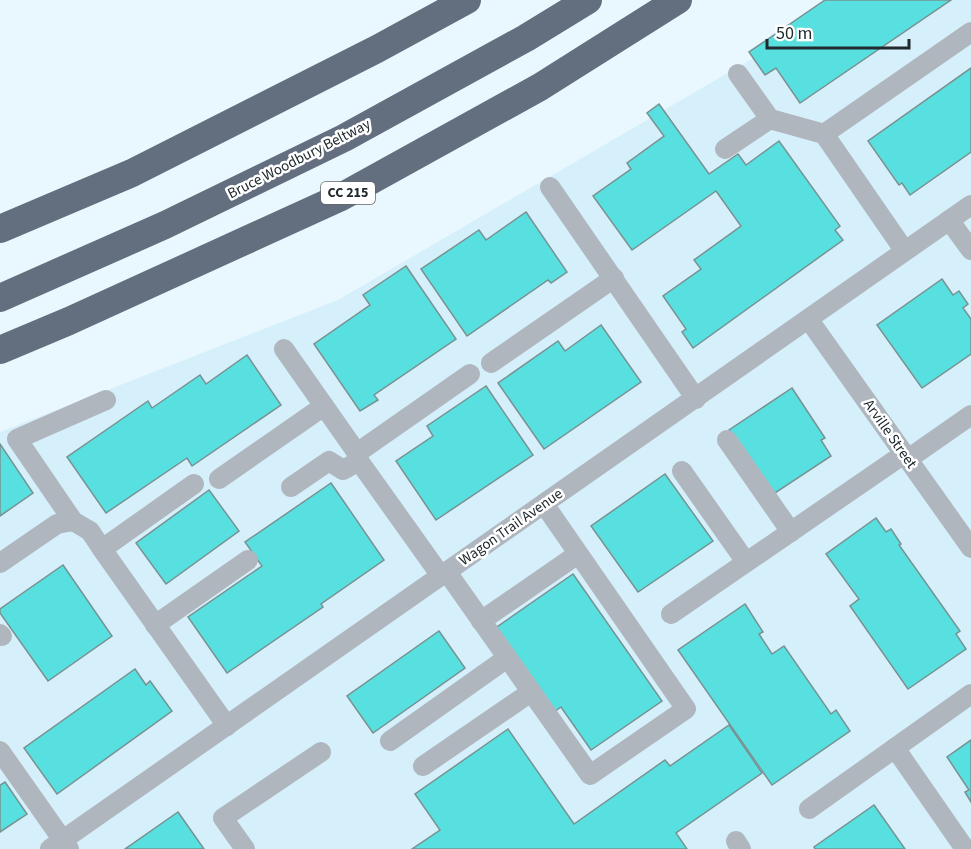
<svg xmlns="http://www.w3.org/2000/svg" width="971" height="849" font-family="'Source Sans 3',sans-serif">
  <style>
    .built { fill: #d5effb }
    .building { fill: #58e0e1; stroke: #789292; stroke-width: 1.5 }
    .lines { fill: none; stroke-linecap: round; stroke-linejoin: round }
    .minor { stroke: #b0b6be; stroke-width: 20 }
    .highway { stroke: #636e7f; stroke-width: 28 }
    .labels { text-anchor: middle; dominant-baseline: central; stroke-width: 5; stroke-linejoin: round; paint-order: stroke }
    .shield { fill: #fff; stroke: #63696d; stroke-width: 1.5 }
    .shield-label { font-size: 14px; font-weight: bold; fill: #20292e }
    .street-label { font-size: 15px; fill: #20292e; stroke: #fff }
  </style>
  <rect width="100%" height="100%" fill="#e9f8fe"/>
  <path class="built" d="M839,0H971V849H0V432L338,300L762,53Z"/>
  <g class="building">
    <path d="M825,0H951L800,103L776,68L765,75L749,52Z"/>
    <path d="M971,68V152L910,195L902,183L899,185L868,141Z"/>
    <path d="M659,104L709,174L738,154L746,165L779,141L840,226L835,230L843,240L693,348L682,332L686,329L663,296L701,269L694,260L741,226L716,191L632,250L593,196L631,169L627,163L664,136L647,113Z"/>
    <path d="M526,212L567,272L551,283L548,280L467,336L421,269L479,230L486,240Z"/>
    <path d="M406,266L456,339L374,395L378,400L360,411L314,344L370,305L363,295Z"/>
    <path d="M942,279L953,295L959,291L968,304L963,308L971,319V354L922,388L877,325Z"/>
    <path d="M601,325L641,382L544,449L498,383L558,341L565,351Z"/>
    <path d="M247,355L281,405L192,466L187,458L106,513L67,457L148,401L152,408L200,375L206,384Z"/>
    <path d="M486,386L533,455L436,520L396,461L433,436L427,426Z"/>
    <path d="M792,388L825,438L821,440L831,456L772,495L729,430Z"/>
    <path d="M0,444L33,493L0,516Z"/>
    <path d="M665,474L713,541L638,592L591,526Z"/>
    <path d="M331,483L384,560L321,604L323,607L227,673L188,617L262,566L245,542Z"/>
    <path d="M209,490L239,531L166,584L136,543Z"/>
    <path d="M876,518L886,532L891,529L901,544L899,545L960,631L956,634L966,649L908,689L850,606L859,599L826,554Z"/>
    <path d="M63,565L112,636L48,681L0,613V609Z"/>
    <path d="M573,574L662,701L591,750L561,707L550,715L491,631Z"/>
    <path d="M745,604L763,632L759,634L772,654L784,646L831,714L836,710L850,731L772,785L678,650Z"/>
    <path d="M439,631L465,668L373,733L347,696Z"/>
    <path d="M135,669L146,685L150,681L172,711L57,794L24,748Z"/>
    <path d="M729,725L762,773L676,833L687,849H412L440,830L415,794L508,729L574,824L665,760L670,766Z"/>
    <path d="M971,740V802L965,792L969,790L947,757Z"/>
    <path d="M5,782L27,814L0,832V785Z"/>
    <path d="M874,805L905,849H815L814,847Z"/>
    <path d="M178,812L204,849H125Z"/>
  </g>
  <g class="lines">
    <g class="minor">
      <path d="M738,74L770,119L824,134"/>
      <path d="M725,149L770,119"/>
      <path d="M550,187L696,399"/>
      <path d="M949,220L971,250"/>
      <path d="M904,250L824,134L971,32"/>
      <path d="M809,320L971,548"/>
      <path d="M284,349L357,453L359,461L441,576"/>
      <path d="M491,363L614,278"/>
      <path d="M727,440L791,532"/>
      <path d="M357,453L470,374"/>
      <path d="M908,459L971,415"/>
      <path d="M682,471L746,562"/>
      <path d="M219,479L324,406"/>
      <path d="M194,484L102,549L227,726"/>
      <path d="M291,487L329,461L343,470L359,461"/>
      <path d="M102,549L90,531L73,521L17,439L106,400"/>
      <path d="M0,563L57,524L73,521"/>
      <path d="M447,572L590,775L686,709L544,504"/>
      <path d="M671,614L904,454"/>
      <path d="M481,621L578,554"/>
      <path d="M155,625L248,560"/>
      <path d="M0,634L2,636"/>
      <path d="M390,741L507,658"/>
      <path d="M895,748L971,694"/>
      <path d="M0,751L69,849"/>
      <path d="M423,766L531,692"/>
      <path d="M809,809L895,748L965,849"/>
      <path d="M736,841L741,849"/>
      <path d="M50,849L971,205"/>
      <path d="M245,849L223,818L321,752"/>
    </g>
    <g class="highway">
      <path d="M0,229L132,173L377,49L467,0"/>
      <path d="M0,298L165,225L344,138L526,38L588,0"/>
      <path d="M0,350L69,321L341,197L540,87L678,0"/>
    </g>
  </g>
  <g class="labels">
    <rect class="shield" x="321" y="182" width="54" height="22" rx="4.5"/>
    <g class="shield-label">
      <text x="348" y="193">CC 215</text>
    </g>
    <g class="street-label">
      <text transform="translate(299 159) rotate(-27)">Bruce Woodbury Beltway</text>
      <text transform="translate(890 434) rotate(55)">Arville Street</text>
      <text transform="translate(511 527) rotate(-35)">Wagon Trail Avenue</text>
    </g>
  </g>
  <path d="M767 39v9h142v-9" fill="none" stroke="#20292e" stroke-width="3"/>
  <text x="776" y="39" font-size="18" fill="#20292e" stroke="#ffffff" stroke-width="4.5" paint-order="stroke">50 m</text>
</svg>
